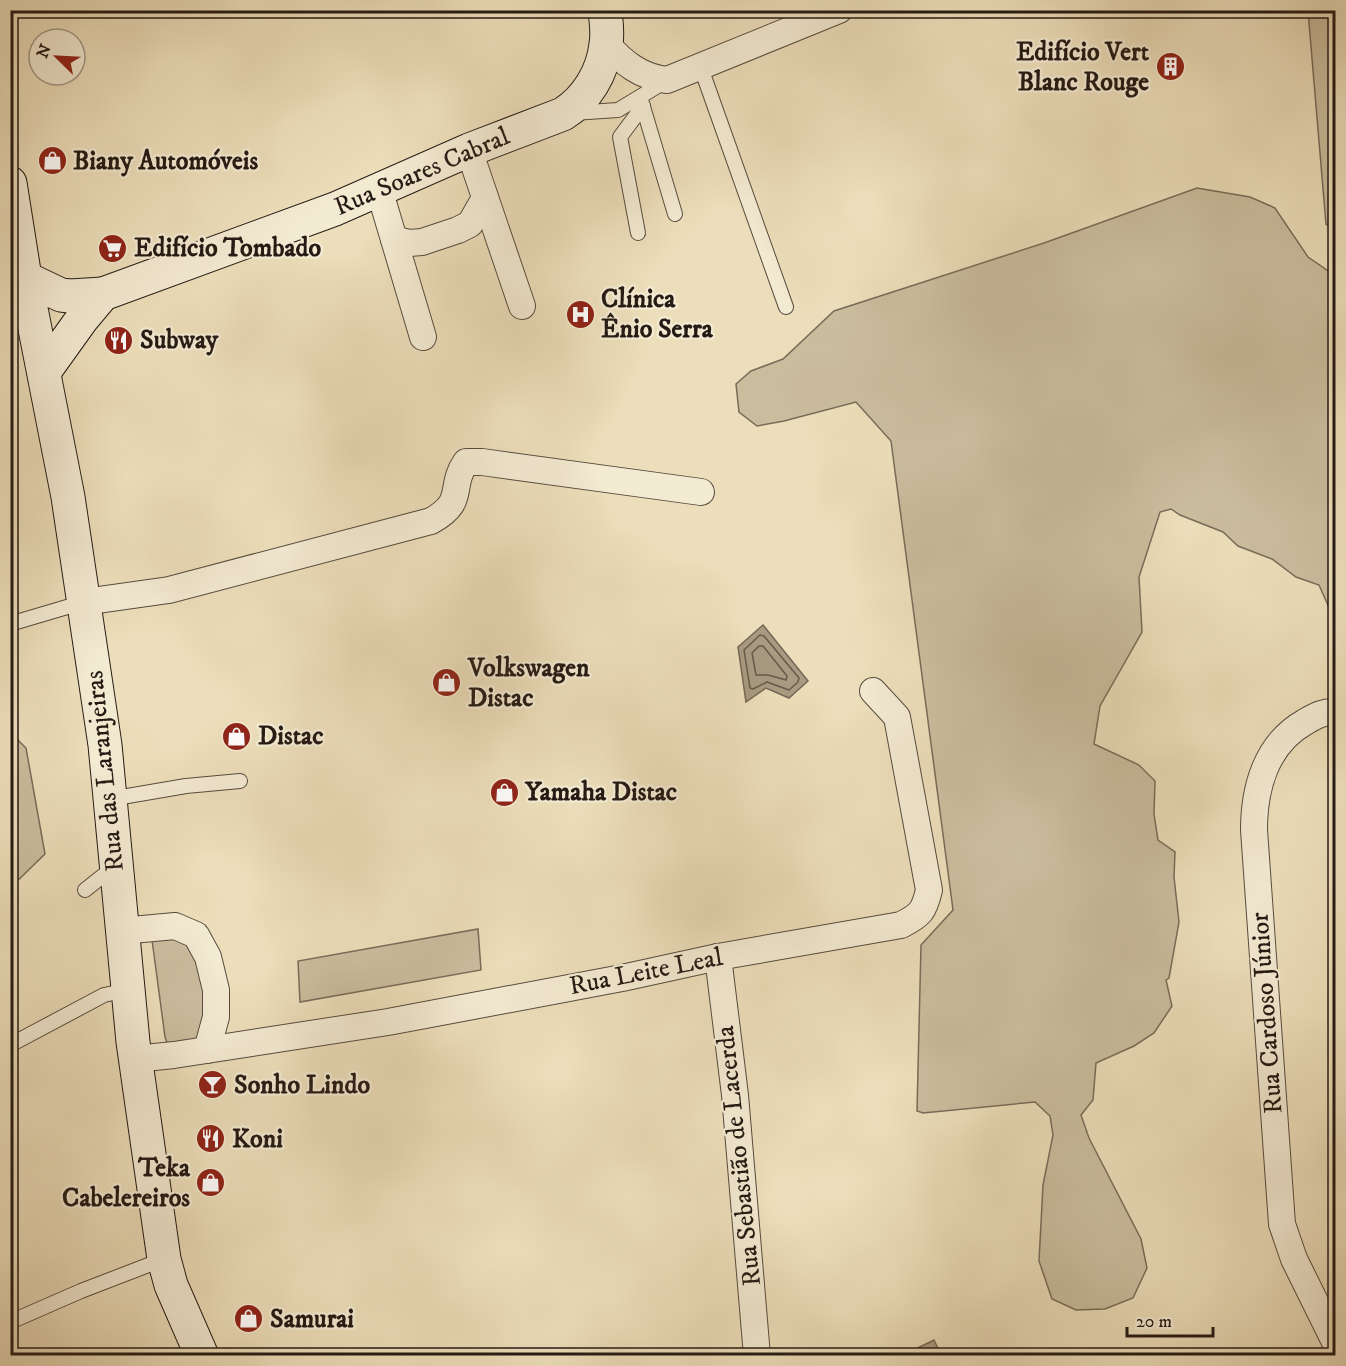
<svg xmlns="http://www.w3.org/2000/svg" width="1346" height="1366" font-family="'IM FELL DW Pica',serif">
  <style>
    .green { fill: #cabd9e; stroke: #786c59; stroke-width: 1.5 }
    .water { fill: #a89b82; stroke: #746756; stroke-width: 1.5 }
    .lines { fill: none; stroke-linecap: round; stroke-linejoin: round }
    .shore { stroke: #665a4b; stroke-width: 1.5 }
    .lane-casing { stroke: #574b3e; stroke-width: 16 }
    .street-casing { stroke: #574b3e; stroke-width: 28 }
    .secondary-casing { stroke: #251a14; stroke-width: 35 }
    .lane { stroke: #f3ead2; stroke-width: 14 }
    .street { stroke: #f3ead2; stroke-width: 26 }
    .secondary { stroke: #f3ead2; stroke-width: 33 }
    .labels { text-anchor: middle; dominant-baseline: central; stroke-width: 4.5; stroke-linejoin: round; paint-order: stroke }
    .poi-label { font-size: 26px; font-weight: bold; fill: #251a14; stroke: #f3ead2; text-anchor: start }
    .street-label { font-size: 26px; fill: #251a14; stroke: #f3ead2 }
  </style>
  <rect width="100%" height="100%" fill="#ecdeba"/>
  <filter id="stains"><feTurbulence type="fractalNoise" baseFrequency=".00333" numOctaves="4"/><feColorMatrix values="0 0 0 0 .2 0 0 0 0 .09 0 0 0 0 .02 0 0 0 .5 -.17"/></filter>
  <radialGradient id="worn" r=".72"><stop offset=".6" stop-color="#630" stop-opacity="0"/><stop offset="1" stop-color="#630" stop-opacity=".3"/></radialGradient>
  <g class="green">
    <path d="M1308,11H1335V231L1326,224Z"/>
    <path d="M1197,188L1250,197L1275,208L1308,257L1327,270L1335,272V621L1319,585L1296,577L1272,559L1238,546L1223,532L1180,515L1171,509L1160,512L1139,577L1142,632L1100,706L1094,744L1139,765L1155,781L1154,814L1158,840L1175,852L1174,877L1179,922L1169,978L1166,980L1172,1006L1154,1033L1134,1046L1096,1063L1093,1100L1081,1115L1089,1138L1141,1239L1147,1268L1133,1298L1105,1309L1076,1310L1052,1299L1039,1261L1043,1185L1053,1135L1050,1116L1035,1102L923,1113L917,1111L921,945L953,910L891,441L856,402L784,421L757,426L739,412L736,384L751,371L783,359L834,311L1044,243Z"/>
    <path d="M11,733L26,748L45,854L11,887Z"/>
    <path d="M478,929L481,970L300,1002L298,961Z"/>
    <path d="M183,936L206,972L208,1019L196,1040L169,1048L165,1037L152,940Z"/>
  </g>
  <g class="water">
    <path d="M763,625L808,681L789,698L766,688L746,702L738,647Z"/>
    <path d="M934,1340L941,1355H906L905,1354Z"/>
  </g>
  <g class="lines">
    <g class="shore">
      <path d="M760,635L764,636L799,678L798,682L789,690L767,682L753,689L750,688L744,650Z"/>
      <path d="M759,646H763L787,676L786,680L768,675H756L752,653Z"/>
    </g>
    <defs>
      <g id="lane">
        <path d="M701,68L786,307"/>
        <path d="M641,100L675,214"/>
        <path d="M573,113L618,110L666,81"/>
        <path d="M638,233L620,137L643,106"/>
        <path d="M13,623L84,602"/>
        <path d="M110,799L186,786L240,781"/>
        <path d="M85,890L114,867"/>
        <path d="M10,1045L104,995L128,990"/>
        <path d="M10,1322L81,1291L164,1259"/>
      </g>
      <g id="street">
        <path d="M606,43C623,63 641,77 667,80L839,10"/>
        <path d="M469,150L522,306"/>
        <path d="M379,189L423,337"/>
        <path d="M394,239L409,243L422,242L458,230L470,224L485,198"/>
        <path d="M84,602L169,590L431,521C467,501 448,488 466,462H482L701,492"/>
        <path d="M1336,712C1324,711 1315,716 1305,722C1266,744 1254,788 1254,830L1282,1224L1294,1259L1336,1344"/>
        <path d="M121,931L175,926L196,935L208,957L216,990V1017L207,1050"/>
        <path d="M718,957L735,1095L757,1356"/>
        <path d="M135,1059L174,1055L388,1022L622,978L718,957L901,925C921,915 924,911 929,890L897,717L873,691"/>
      </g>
      <g id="secondary">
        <path d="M10,183L25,278L68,497L105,745L133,1042L164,1259L171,1285L202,1356"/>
        <path d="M25,278L61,295L70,296L103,294"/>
        <path d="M44,372L82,319L103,294L335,209L469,150L563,114C587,99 603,72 606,44C608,33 606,21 605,10"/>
      </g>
    </defs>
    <use href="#lane" class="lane-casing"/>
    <use href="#street" class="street-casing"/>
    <use href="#secondary" class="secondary-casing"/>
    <use href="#lane" class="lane"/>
    <use href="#street" class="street"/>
    <use href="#secondary" class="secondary"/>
  </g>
  <defs>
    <symbol id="building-disc" viewBox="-11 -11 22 22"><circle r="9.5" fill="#8f2418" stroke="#f3ead2"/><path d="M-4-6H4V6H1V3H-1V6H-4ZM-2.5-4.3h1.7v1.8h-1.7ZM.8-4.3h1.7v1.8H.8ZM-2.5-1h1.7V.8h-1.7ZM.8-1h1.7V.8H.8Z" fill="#fff"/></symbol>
    <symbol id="shop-disc" viewBox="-11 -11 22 22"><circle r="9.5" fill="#8f2418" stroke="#f3ead2"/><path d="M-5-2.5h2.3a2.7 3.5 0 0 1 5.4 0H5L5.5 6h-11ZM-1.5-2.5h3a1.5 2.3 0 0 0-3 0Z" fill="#fff"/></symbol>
    <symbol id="supermarket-disc" viewBox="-11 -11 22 22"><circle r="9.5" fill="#8f2418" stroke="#f3ead2"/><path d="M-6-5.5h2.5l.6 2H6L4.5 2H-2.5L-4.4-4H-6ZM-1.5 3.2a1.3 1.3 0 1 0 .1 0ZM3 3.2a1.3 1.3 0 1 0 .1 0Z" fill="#fff"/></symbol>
    <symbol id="hospital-disc" viewBox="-11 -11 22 22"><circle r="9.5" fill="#8f2418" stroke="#f3ead2"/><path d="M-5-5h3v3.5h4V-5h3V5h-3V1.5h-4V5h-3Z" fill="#fff"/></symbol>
    <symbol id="restaurant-disc" viewBox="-11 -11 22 22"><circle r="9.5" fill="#8f2418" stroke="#f3ead2"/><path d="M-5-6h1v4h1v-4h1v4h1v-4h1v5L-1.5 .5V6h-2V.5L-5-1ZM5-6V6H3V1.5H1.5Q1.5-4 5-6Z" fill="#fff"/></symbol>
    <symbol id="bar-disc" viewBox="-11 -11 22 22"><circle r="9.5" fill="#8f2418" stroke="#f3ead2"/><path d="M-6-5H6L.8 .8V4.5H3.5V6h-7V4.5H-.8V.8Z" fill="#fff"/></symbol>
  </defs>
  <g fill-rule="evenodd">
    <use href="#building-disc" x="1154" y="50" width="33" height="33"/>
    <use href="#shop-disc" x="36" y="144" width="33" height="33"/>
    <use href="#supermarket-disc" x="96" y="232" width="33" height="33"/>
    <use href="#hospital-disc" x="564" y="298" width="33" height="33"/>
    <use href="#restaurant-disc" x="102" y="324" width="33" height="33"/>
    <use href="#shop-disc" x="430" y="666" width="33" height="33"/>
    <use href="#shop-disc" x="220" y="720" width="33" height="33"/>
    <use href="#shop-disc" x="488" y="776" width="33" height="33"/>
    <use href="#bar-disc" x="196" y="1068" width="33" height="33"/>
    <use href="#restaurant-disc" x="194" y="1122" width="33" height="33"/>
    <use href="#shop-disc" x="194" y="1166" width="33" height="33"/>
    <use href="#shop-disc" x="232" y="1302" width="33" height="33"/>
  </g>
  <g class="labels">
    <g class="poi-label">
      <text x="1149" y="52" text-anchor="end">Edifício Vert<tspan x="1149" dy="30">Blanc Rouge</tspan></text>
      <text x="73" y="161">Biany Automóveis</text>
      <text x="134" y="248">Edifício Tombado</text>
      <text x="601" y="299">Clínica<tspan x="601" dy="30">Ênio Serra</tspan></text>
      <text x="140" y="340">Subway</text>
      <text x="468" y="668">Volkswagen<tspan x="468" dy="30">Distac</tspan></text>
      <text x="258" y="736">Distac</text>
      <text x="525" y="792">Yamaha Distac</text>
      <text x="234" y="1085">Sonho Lindo</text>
      <text x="232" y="1139">Koni</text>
      <text x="190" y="1168" text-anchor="end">Teka<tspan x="190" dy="30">Cabelereiros</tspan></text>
      <text x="270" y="1319">Samurai</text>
    </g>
    <g class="street-label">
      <text transform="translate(422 172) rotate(-23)">Rua Soares Cabral</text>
      <text transform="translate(105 771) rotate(-96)">Rua das Laranjeiras</text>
      <text transform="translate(646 972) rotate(-11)">Rua Leite Leal</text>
      <text transform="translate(1267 1013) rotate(-94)">Rua Cardoso Júnior</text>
      <text transform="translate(739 1156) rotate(-96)">Rua Sebastião de Lacerda</text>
    </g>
  </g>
  <rect width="1346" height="1366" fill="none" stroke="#ecdeba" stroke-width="36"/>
  <rect x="12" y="12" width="1322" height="1342" fill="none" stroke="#251a14" stroke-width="3"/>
  <rect x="18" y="18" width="1310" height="1330" fill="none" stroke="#251a14" stroke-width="1.5"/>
  <g transform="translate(57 57) rotate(294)"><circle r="28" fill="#f3ead2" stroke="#a19786" stroke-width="1.5"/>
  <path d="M0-4.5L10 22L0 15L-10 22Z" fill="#8f2418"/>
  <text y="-9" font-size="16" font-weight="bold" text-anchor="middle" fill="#251a14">N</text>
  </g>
  <path d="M1127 1327v9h86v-9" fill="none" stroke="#251a14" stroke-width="3"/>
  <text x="1136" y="1327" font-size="18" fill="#251a14" stroke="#f3ead2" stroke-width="4.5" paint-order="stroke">20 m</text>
  <rect width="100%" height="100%" filter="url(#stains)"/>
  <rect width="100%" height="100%" fill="url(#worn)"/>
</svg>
